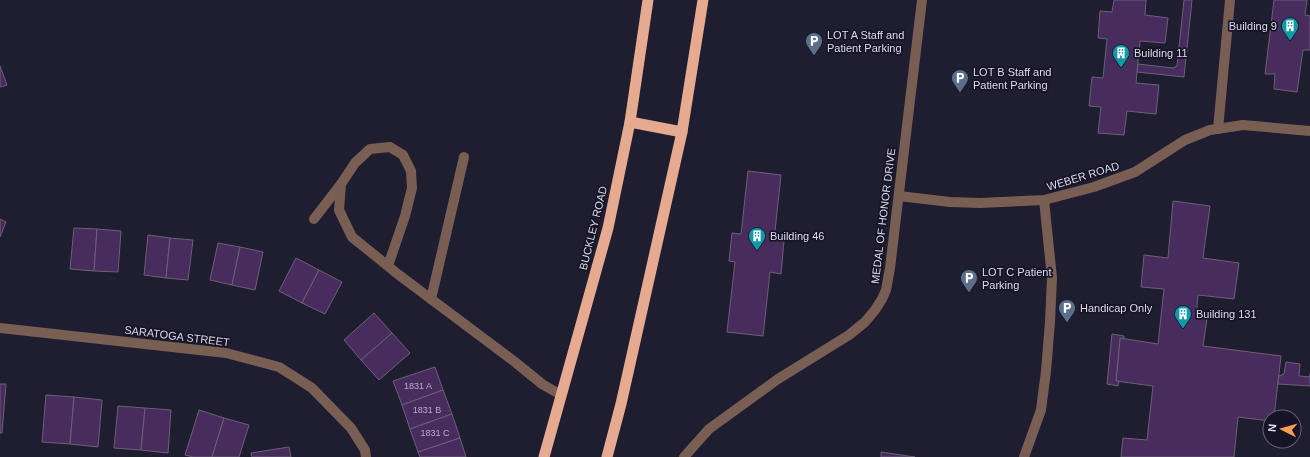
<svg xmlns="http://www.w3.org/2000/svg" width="1310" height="457" font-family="Arial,sans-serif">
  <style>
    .building { fill: #472c5d; stroke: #6b6076 }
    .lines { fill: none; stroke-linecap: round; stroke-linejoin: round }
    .service { stroke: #795e53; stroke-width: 10 }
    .minor { stroke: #795e53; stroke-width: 10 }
    .trunk { stroke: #e6aa90; stroke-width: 11 }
    .labels { text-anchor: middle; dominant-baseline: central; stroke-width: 3.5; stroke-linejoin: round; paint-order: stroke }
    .number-label { font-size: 9px; fill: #b8b0c7 }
    .poi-label { font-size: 11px; fill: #dddcea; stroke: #161426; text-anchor: start }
    .street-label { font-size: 11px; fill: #dddcea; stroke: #161426 }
  </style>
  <rect width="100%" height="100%" fill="#1f1d30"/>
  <g class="building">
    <path d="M1114,0H1146L1145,15L1168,18L1165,43L1140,41L1136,83L1159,85L1156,114L1127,111L1124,135L1098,133L1101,107L1089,106L1092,77L1103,78L1107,39L1098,38L1100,11L1112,12Z"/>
    <path d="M1184,0H1192L1184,77L1137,72L1138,64L1173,68L1177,66Z"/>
    <path d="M1274,0H1307L1305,15L1310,16V50H1303L1297,92L1274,89L1275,74H1265Z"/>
    <path d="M0,66L7,85L0,87Z"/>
    <path d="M748,171L781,175L774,240L784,241L781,274L770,272L763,336L727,332L735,262L729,261L732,233L741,234Z"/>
    <path d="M1173,201L1210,206L1203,258L1239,263L1234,299L1198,295L1196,317L1207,319L1203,346L1281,356L1274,417H1270V421L1238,417L1234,457H1121L1123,438L1147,440L1153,386L1116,381L1120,338L1158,344L1164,289L1141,287L1144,255L1168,258Z"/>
    <path d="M0,219L6,222L0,237Z"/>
    <path d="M74,228L97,229L94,271L70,269Z"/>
    <path d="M97,229L121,231L118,272L94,271Z"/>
    <path d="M148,235L170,238L166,278L144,275Z"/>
    <path d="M170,238L193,240L188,280L166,278Z"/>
    <path d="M218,243L240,247L232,285L210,280Z"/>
    <path d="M240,247L263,252L255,290L232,285Z"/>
    <path d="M296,258L319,270L302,303L279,291Z"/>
    <path d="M319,270L342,282L325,314L302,303Z"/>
    <path d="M374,313L392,333L361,360L344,340Z"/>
    <path d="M392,333L410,353L379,380L361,360Z"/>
    <path d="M1112,334L1124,336V339L1120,338L1116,381H1119L1118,386L1107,384Z"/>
    <path d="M1286,362L1300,364L1299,376L1310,377V374V386L1278,384L1279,376L1284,374Z"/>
    <path d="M435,367L443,390L402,405L393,381Z"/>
    <path d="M0,384H6L2,433H0Z"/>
    <path d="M443,390L452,414L410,429L402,405Z"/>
    <path d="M46,395L74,397L70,444L42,442Z"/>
    <path d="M74,397L102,400L98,447L70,444Z"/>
    <path d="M118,406L145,408L141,450L114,448Z"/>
    <path d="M145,408L171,410L168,453L141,450Z"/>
    <path d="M199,410L224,418L212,457H193L185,455Z"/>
    <path d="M452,414L460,438L418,452L410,429Z"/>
    <path d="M224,418L249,425L239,457H212Z"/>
    <path d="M460,438L466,457H420L418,452Z"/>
    <path d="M289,447L291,457H252L251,453Z"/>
    <path d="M881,452L915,457H881Z"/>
  </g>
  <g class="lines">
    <g class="service">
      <path d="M1218,129L1230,0"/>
      <path d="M899,196L950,202L980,203L1044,200L1094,187L1135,172L1185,140L1210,130L1243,125L1310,131"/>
      <path d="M314,219L341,184"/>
      <path d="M388,266L405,216L412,188L411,171L403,155L390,147L370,149L355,163L341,184L339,210L352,237L388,266L395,272L515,362L542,384L561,395"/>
      <path d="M431,299L464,157"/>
      <path d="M684,457L709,429L778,379L849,335L865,322L875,310L882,299L886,290L890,268L922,0"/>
      <path d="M1024,457L1041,410L1046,371L1050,322L1052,278L1044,200"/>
    </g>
    <path class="minor" d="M0,328L226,353L279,367L312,388L351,428L365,450L366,457"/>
    <g class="trunk">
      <path d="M630,122L682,132"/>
      <path d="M544,457L608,228L630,122L648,0"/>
      <path d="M607,457L621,404L682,132L703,0"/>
    </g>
  </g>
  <defs>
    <symbol id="building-pin" viewBox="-11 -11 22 30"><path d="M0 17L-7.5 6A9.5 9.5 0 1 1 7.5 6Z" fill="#0f9aa8" stroke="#161426"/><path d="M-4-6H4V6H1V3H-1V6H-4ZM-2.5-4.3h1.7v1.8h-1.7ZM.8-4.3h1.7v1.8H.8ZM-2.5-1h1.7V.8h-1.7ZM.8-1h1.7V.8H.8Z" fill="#fff"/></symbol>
    <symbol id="parking-pin" viewBox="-11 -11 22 30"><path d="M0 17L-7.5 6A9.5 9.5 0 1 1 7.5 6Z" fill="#5c6f8a" stroke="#161426"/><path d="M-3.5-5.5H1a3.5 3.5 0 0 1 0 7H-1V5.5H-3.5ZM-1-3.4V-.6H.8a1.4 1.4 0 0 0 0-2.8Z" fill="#fff"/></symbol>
  </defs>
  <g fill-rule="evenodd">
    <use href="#building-pin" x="1280" y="16" width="20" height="27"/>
    <use href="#parking-pin" x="804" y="31" width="20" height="27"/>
    <use href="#building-pin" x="1111" y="43" width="20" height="27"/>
    <use href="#parking-pin" x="950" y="68" width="20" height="27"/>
    <use href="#building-pin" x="747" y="226" width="20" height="27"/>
    <use href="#parking-pin" x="959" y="268" width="20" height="27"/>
    <use href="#parking-pin" x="1057" y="298" width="20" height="27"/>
    <use href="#building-pin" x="1173" y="304" width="20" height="27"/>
  </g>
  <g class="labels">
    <g class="number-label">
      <text x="418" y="386">1831 A</text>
      <text x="427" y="410">1831 B</text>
      <text x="435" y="433">1831 C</text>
    </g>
    <g class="poi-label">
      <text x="1277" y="26" text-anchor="end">Building 9</text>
      <text x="827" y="35">LOT A Staff and<tspan x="827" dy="13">Patient Parking</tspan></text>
      <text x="1134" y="53">Building 11</text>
      <text x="973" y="72">LOT B Staff and<tspan x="973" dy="13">Patient Parking</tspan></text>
      <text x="770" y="236">Building 46</text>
      <text x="982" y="272">LOT C Patient<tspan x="982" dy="13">Parking</tspan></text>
      <text x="1080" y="308">Handicap Only</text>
      <text x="1196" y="314">Building 131</text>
    </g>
    <g class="street-label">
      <text transform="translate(1083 176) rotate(-17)">WEBER ROAD</text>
      <text transform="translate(883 216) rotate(-83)">MEDAL OF HONOR DRIVE</text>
      <text transform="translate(593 228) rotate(-76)">BUCKLEY ROAD</text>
      <text transform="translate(177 336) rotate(7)">SARATOGA STREET</text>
    </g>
  </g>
  <g transform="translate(1282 429) rotate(276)"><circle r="19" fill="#161426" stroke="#666474"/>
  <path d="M0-3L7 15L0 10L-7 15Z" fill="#fc9d52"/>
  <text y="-6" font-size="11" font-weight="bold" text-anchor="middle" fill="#dddcea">N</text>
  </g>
</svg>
